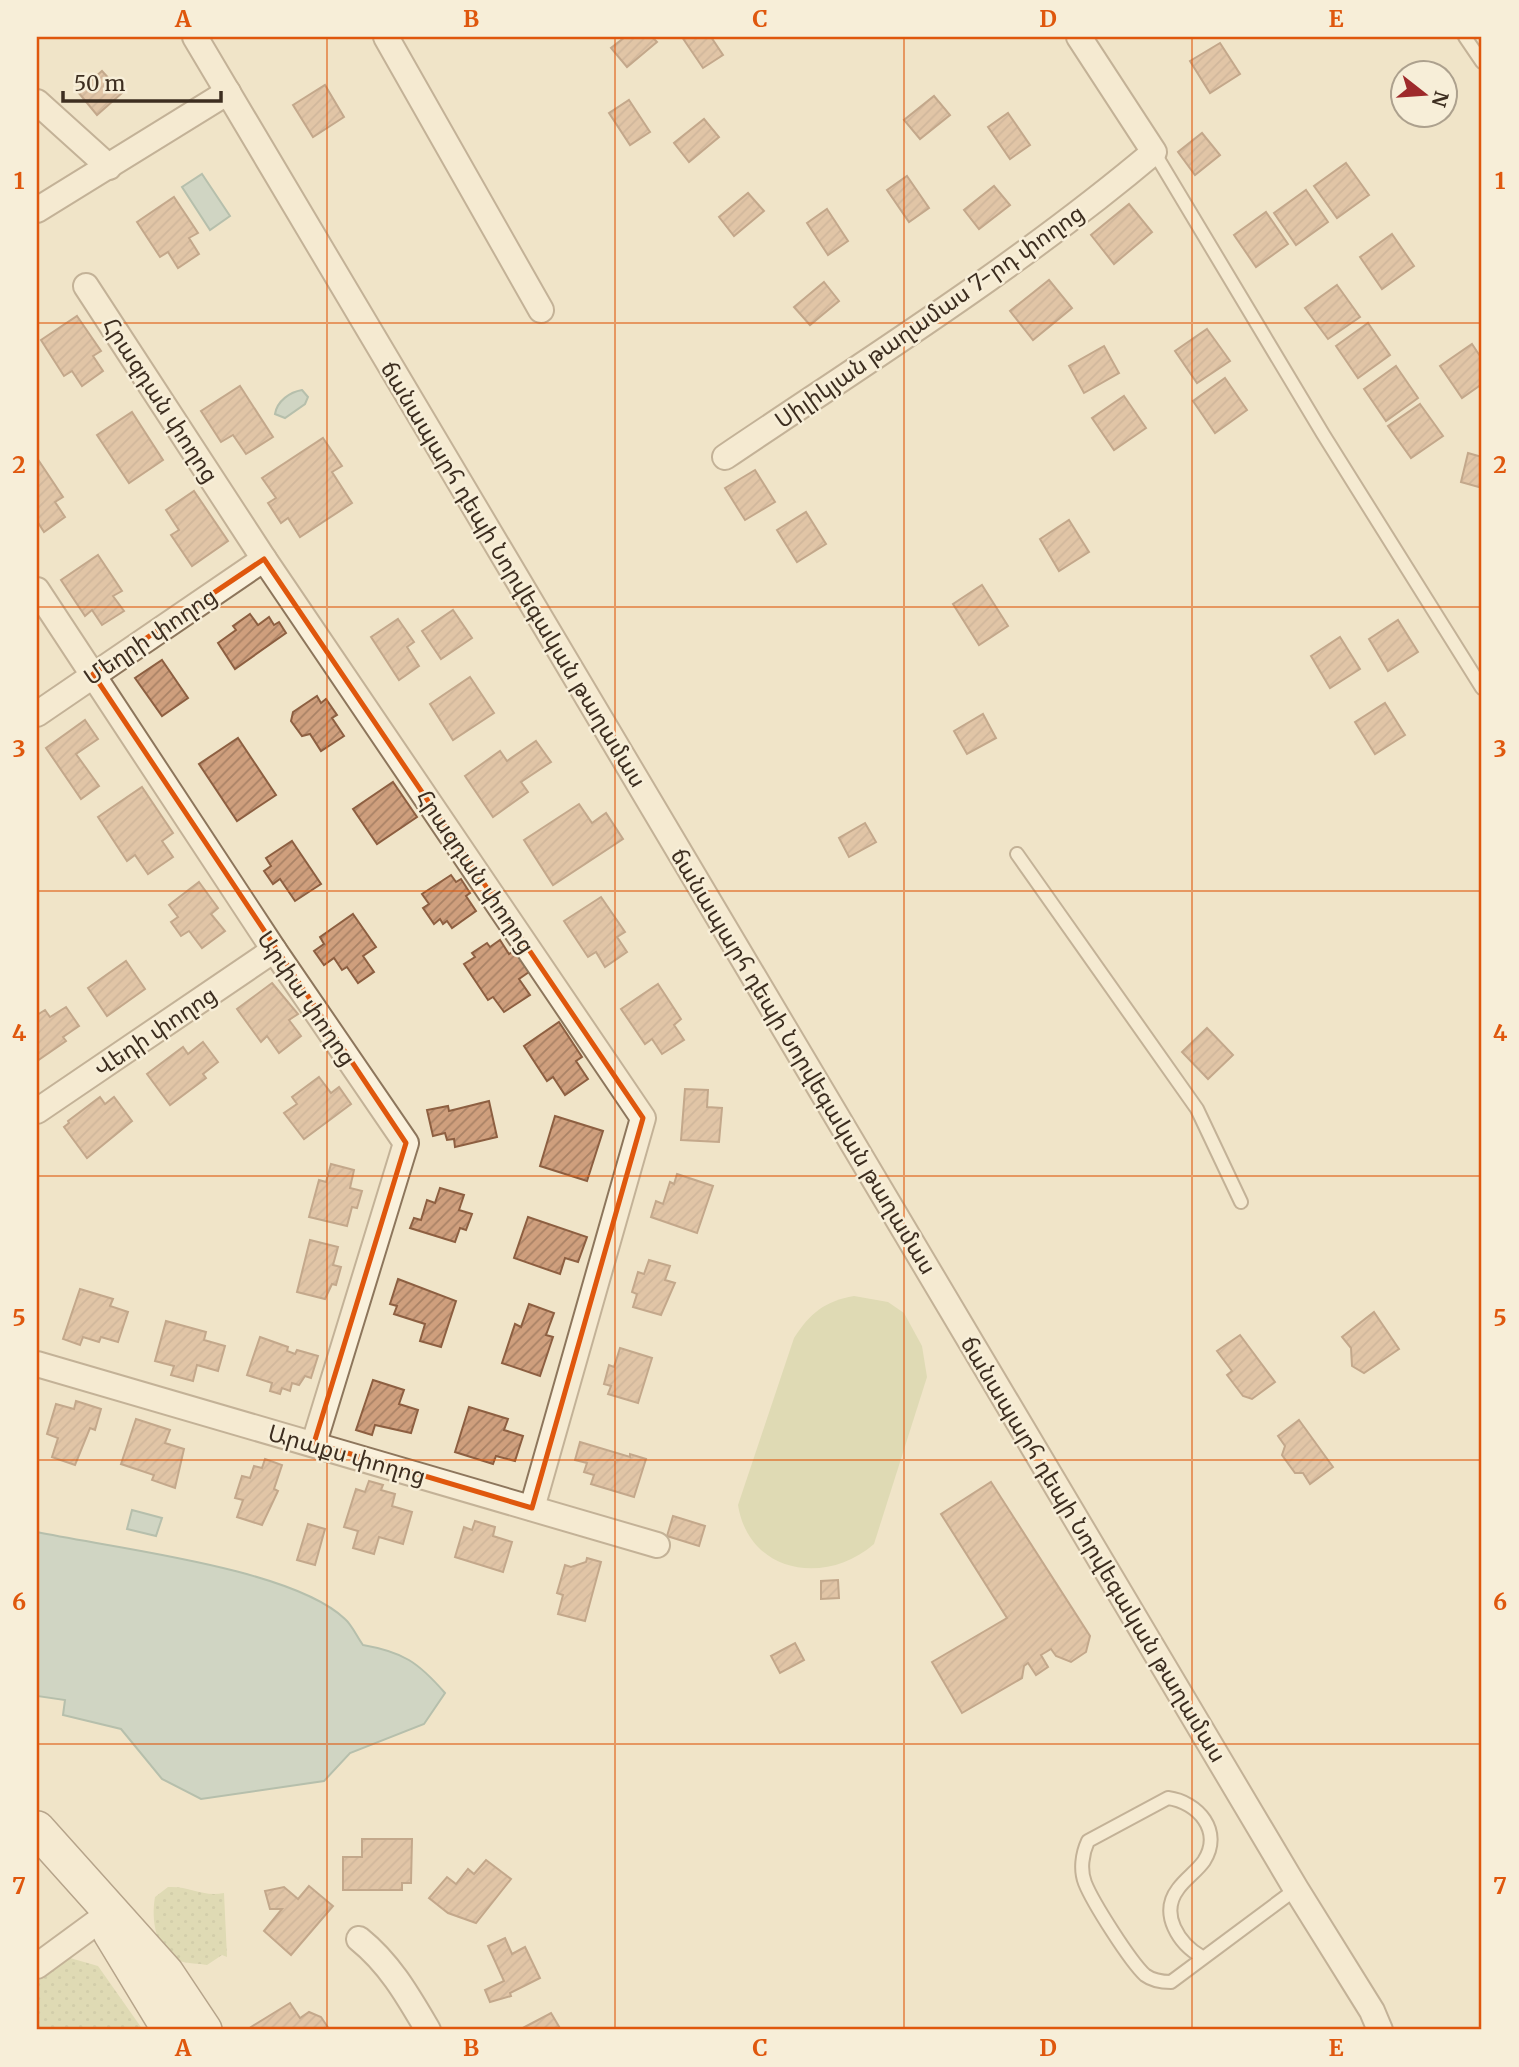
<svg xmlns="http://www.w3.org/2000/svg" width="1519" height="2067" font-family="Merriweather,'Noto Sans Armenian',serif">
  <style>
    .grass { fill: url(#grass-dots) }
    .green { fill: #c9cf9b }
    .water { fill: #a9c4bc; stroke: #6f938a; stroke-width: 2 }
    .building { fill: url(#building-hatch); stroke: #8d5f41; stroke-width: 2 }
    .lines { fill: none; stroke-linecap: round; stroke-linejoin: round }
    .lane-casing { stroke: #8d765c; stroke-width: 16 }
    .street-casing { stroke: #8d765c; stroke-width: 28 }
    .secondary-casing { stroke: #6f573f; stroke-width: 38 }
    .lane { stroke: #faf1dc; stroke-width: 12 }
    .street { stroke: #faf1dc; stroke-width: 24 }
    .secondary { stroke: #faf1dc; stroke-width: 35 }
    .marked { fill: none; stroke: #df570d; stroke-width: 5; stroke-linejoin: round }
    .grid { fill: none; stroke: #df570d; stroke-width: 2; stroke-opacity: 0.55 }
    .labels { text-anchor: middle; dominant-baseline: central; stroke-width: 5; stroke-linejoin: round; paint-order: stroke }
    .street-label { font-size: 23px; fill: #3d2e20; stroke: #f7eed8 }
    .neatline { fill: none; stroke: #df570d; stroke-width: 2.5 }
    .grid-label { font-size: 23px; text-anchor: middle; font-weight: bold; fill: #df570d }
  </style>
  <defs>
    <pattern id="grass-dots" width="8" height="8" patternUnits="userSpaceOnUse" patternTransform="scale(1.75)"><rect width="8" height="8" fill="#c9cf9b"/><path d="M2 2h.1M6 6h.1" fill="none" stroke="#aeb285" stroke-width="1.8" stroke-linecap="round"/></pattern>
    <pattern id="building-hatch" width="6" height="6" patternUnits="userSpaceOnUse" patternTransform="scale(1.75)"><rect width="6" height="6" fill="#cf9f7d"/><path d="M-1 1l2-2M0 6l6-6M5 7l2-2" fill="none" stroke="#a98266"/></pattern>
  </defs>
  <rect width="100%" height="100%" fill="#f0e4c8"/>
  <g class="grass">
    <path d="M168,1887C191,1886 201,1897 224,1893L227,1957L222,1955L207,1965C198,1963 188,1964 180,1961C155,1952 151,1919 155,1897Z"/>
    <path d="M70,1958L98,1966L143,2030L37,2029V1981Z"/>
  </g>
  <path class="green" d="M854,1296L888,1302L904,1313L922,1346L927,1377L874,1544C826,1586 749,1574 738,1505L794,1338C810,1313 825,1301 854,1296Z"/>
  <g class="water">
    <path d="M202,174L230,216L210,230L182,187Z"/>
    <path d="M302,390L308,397L305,404L285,418L275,414C277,401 290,392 302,390Z"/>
    <path d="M132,1510L162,1518L156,1536L127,1529Z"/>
    <path d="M37,1532C112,1548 292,1568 345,1619C352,1625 357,1637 363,1645C403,1652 418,1662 445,1693L424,1724L350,1753L324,1781L201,1799L162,1779L121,1729L63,1715L65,1700L37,1696Z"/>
  </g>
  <g class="building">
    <path d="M625,37H652L657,42L627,67L611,48Z"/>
    <path d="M682,37H711L723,55L703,68Z"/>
    <path d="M1220,43L1240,74L1210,93L1190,61Z"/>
    <path d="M102,71L122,93L97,115L78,92Z"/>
    <path d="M325,85L344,117L313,137L293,105Z"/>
    <path d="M934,96L950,115L920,139L904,120Z"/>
    <path d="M629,100L650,132L630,145L609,113Z"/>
    <path d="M1008,113L1030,145L1010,159L988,127Z"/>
    <path d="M704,119L719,137L689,162L674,143Z"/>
    <path d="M1202,133L1220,155L1195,175L1178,152Z"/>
    <path d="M1346,163L1369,195L1337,218L1314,186Z"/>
    <path d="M907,176L929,208L909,222L887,190Z"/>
    <path d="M994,186L1010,205L979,229L964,210Z"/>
    <path d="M1306,190L1328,222L1296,245L1274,213Z"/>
    <path d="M748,193L764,211L734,236L719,217Z"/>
    <path d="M174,197L198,233L189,238L199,254L178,268L168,252L160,257L137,222Z"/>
    <path d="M1129,204L1152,232L1114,264L1091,235Z"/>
    <path d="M827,209L848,241L828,255L807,223Z"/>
    <path d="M1266,212L1288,244L1256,267L1234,235Z"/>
    <path d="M1392,234L1414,266L1382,289L1360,257Z"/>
    <path d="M1049,280L1072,308L1033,340L1010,311Z"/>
    <path d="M824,282L839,301L810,325L794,307Z"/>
    <path d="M1337,285L1360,317L1328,339L1305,308Z"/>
    <path d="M77,316L101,351L93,356L103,371L82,386L72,371L64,376L41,340Z"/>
    <path d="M1368,323L1390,355L1358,378L1336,346Z"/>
    <path d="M1207,329L1230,361L1197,383L1175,351Z"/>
    <path d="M1472,344L1482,359V384L1462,398L1440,366Z"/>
    <path d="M1104,346L1119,373L1084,393L1069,366Z"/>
    <path d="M1396,366L1418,398L1386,421L1364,389Z"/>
    <path d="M1225,378L1247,410L1215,433L1193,401Z"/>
    <path d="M240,386L273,437L246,454L233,435L221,442L201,411Z"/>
    <path d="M1124,396L1146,428L1114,450L1092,418Z"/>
    <path d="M1420,404L1443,436L1411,458L1388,426Z"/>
    <path d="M132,412L163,460L129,483L97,435Z"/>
    <path d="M323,438L342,466L332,472L352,503L300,537L288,518L281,523L268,503L276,498L262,478Z"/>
    <path d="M1468,453L1482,457V488L1461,482Z"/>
    <path d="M39,461L63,497L55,502L65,517L44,532L37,521V463Z"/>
    <path d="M755,470L775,502L745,520L725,488Z"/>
    <path d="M194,491L228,541L192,566L171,535L179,530L166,510Z"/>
    <path d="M806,512L826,544L797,562L777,530Z"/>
    <path d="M1069,520L1089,552L1059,571L1040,539Z"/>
    <path d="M98,555L122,591L113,596L124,611L102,625L92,610L85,616L61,580Z"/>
    <path d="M982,585L1008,626L979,645L953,604Z"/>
    <path d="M453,610L472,638L441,659L422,631Z"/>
    <path d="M250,614L258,625L269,617L274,625L279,622L286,633L235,669L218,643L236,630L233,626Z"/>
    <path d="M398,619L414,642L407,647L419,666L399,680L371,637Z"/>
    <path d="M1398,620L1418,652L1388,671L1369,639Z"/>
    <path d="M1340,637L1360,669L1330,688L1311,656Z"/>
    <path d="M162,660L188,698L162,716L135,678Z"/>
    <path d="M470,677L494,713L453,740L430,704Z"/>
    <path d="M317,696L321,703L326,699L337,715L332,718L344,736L321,751L310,734L302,736L291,721L293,712Z"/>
    <path d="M1385,703L1405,735L1375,754L1355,722Z"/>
    <path d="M983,714L996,738L967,754L954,731Z"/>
    <path d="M85,720L98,739L76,754L99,786L81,799L46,748Z"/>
    <path d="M238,738L276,795L237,821L199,764Z"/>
    <path d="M536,741L551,762L521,782L528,792L493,817L465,776L500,751L507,761Z"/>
    <path d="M393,782L417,817L377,844L353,809Z"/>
    <path d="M142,787L173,833L162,841L173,857L148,874L135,855L127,861L98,817Z"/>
    <path d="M579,804L592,823L606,813L623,839L553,885L524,840Z"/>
    <path d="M865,823L876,842L849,857L839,838Z"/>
    <path d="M292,841L321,884L295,901L280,879L273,884L264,871L271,866L266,858Z"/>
    <path d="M451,875L456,882L461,879L470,893L466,896L476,911L452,928L447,921L443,924L440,919L434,924L423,908L429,904L422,894Z"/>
    <path d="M199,882L218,908L211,914L225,931L202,948L189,931L181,936L171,922L178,917L169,905Z"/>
    <path d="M601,897L625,932L617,937L627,952L605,967L596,952L588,957L564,921Z"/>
    <path d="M353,914L376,947L363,956L374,972L358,983L347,967L342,970L334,958L324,965L314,951L324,944L320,937Z"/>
    <path d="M500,940L509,954L515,950L529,972L519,979L530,995L504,1012L493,997L488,1000L464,964L475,957L472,953L487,943L490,947Z"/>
    <path d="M126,961L145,989L107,1016L88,988Z"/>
    <path d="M272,983L298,1014L289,1020L301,1036L279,1053L267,1036L261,1042L237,1009Z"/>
    <path d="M658,984L681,1019L674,1025L684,1040L662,1054L652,1039L645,1044L621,1009Z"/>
    <path d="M66,1007L79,1026L63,1037L66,1041L37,1061V1015L45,1010L50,1017Z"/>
    <path d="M559,1022L582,1057L576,1061L588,1079L565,1095L553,1077L547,1081L524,1046Z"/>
    <path d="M1207,1028L1233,1055L1208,1079L1182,1052Z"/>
    <path d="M203,1042L218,1062L203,1074L206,1078L170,1105L147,1074L183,1047L188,1054Z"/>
    <path d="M319,1077L331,1093L339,1087L351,1104L304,1139L284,1113L297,1104L292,1097Z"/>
    <path d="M685,1089L708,1090L707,1107L722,1108L719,1142L681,1140Z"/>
    <path d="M100,1097L105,1104L114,1097L132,1121L87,1158L64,1127L69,1123L68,1121Z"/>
    <path d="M489,1101L497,1137L455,1147L454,1139L447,1140L445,1133L433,1136L427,1110L448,1106L449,1111Z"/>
    <path d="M555,1116L603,1131L587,1181L540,1166Z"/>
    <path d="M331,1164L354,1170L350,1188L362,1191L357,1208L352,1207L347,1226L309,1217L319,1180L326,1182Z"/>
    <path d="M677,1174L713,1186L697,1233L651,1217L656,1201L663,1204L670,1182L674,1184Z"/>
    <path d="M440,1188L464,1195L459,1210L472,1214L466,1230L460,1228L455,1242L410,1228L414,1218L421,1220L427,1200L435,1203Z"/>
    <path d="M528,1217L587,1237L578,1262L565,1258L560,1274L514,1258Z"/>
    <path d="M310,1240L338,1247L333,1265L341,1267L336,1285L332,1284L325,1299L297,1292Z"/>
    <path d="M649,1260L670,1266L665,1280L675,1283L661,1315L633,1307L637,1294L632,1292L638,1272L644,1274Z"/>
    <path d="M398,1279L456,1301L441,1347L420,1341L425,1324L394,1314L397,1306L390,1304Z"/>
    <path d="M80,1289L113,1299L110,1306L128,1312L118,1342L101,1337L99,1342L83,1337L80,1345L63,1339Z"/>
    <path d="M529,1304L554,1313L546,1335L553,1337L540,1376L502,1363L515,1324L521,1327Z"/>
    <path d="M1374,1312L1399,1349L1364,1373L1352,1366L1351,1348L1342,1337Z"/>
    <path d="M166,1321L206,1332L204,1340L225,1346L218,1371L197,1365L193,1381L171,1375L174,1366L155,1361Z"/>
    <path d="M1240,1335L1275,1382L1252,1399L1243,1396L1227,1375L1232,1371L1217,1351Z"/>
    <path d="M260,1337L288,1347L287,1351L295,1354L297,1350L318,1356L311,1378L305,1376L299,1385L292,1383L290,1391L282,1388L280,1394L270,1391L272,1383L247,1375Z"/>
    <path d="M620,1348L652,1358L638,1403L608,1394L611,1386L604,1384L609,1365L614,1367Z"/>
    <path d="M373,1380L404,1390L399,1404L418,1410L411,1433L375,1425L372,1435L356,1430Z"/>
    <path d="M76,1401L101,1409L95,1430L90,1428L75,1465L52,1457L58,1438L47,1434L56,1404L74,1409Z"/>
    <path d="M469,1407L508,1419L504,1430L523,1436L515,1461L496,1456L493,1464L455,1452Z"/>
    <path d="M136,1419L170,1430L165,1443L184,1449L175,1488L152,1480L154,1475L121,1464Z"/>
    <path d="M1299,1420L1333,1467L1310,1484L1303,1473H1295L1282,1455L1285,1446L1278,1436Z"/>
    <path d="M580,1442L630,1457V1454L646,1459L634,1497L591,1484L594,1475L584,1472L587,1463L575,1460Z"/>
    <path d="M265,1459L282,1465L274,1489L278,1491L262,1525L237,1517L243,1500L235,1498L242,1476L250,1478L254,1466L262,1468Z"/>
    <path d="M369,1481L383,1485L381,1490L395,1494L392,1506L412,1512L403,1544L379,1537L374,1554L353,1548L358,1531L344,1527L356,1489L365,1492Z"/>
    <path d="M991,1482L1090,1636L1086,1652L1071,1662L1056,1656L1051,1649L1041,1655L1048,1667L1036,1675L1028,1663L1024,1666L1022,1678L962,1713L932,1662L1007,1618L941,1514Z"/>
    <path d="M673,1516L705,1526L699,1546L667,1536Z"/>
    <path d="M475,1521L495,1527L493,1536L512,1542L503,1572L455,1557L464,1527L472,1530Z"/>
    <path d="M308,1524L325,1529L315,1565L297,1560Z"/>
    <path d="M587,1558L601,1562L585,1621L558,1614L563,1595L557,1593L565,1565L571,1567L586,1562Z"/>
    <path d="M838,1580L839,1598L821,1599V1581Z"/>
    <path d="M795,1643L804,1660L780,1673L771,1656Z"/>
    <path d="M362,1839H412L411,1883H402V1890H343V1857H362Z"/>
    <path d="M486,1860L511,1879L476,1923L448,1913L429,1898L447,1877L456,1884L468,1869L474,1874Z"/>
    <path d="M309,1886L333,1906L291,1955L264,1931L282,1909H270L265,1891L284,1887L298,1899Z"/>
    <path d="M505,1938L512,1954L525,1947L540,1978L510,1993L511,1996L490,2002L485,1990L504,1981L488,1946Z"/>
    <path d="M290,2003L300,2018L309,2012L321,2017L329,2029L253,2030L251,2027Z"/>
    <path d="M551,2013L561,2030H519Z"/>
  </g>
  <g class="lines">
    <defs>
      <g id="lane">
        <path d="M1465,37L1482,62"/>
        <path d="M1154,152L1323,434L1482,688"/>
        <path d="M1017,854L1197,1109L1241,1202"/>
        <path d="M1202,1957C1179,1944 1159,1914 1178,1889C1185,1879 1197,1871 1204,1861C1223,1831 1198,1802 1168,1798L1088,1841C1082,1854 1080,1870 1085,1883C1093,1903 1130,1961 1145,1975C1153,1981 1161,1982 1171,1982L1296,1889"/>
      </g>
      <g id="street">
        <path d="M195,37L1296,1889L1372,2011L1380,2030"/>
        <path d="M386,37L541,310"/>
        <path d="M37,102L109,167"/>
        <path d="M37,210L228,92"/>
        <path d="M86,286L264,559L643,1118L532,1508"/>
        <path d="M725,457C870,359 1020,265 1154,152L1079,37"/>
        <path d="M37,590L274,950L406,1143L314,1443"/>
        <path d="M37,714L264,559"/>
        <path d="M37,1111L274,950"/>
        <path d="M37,1364L657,1545"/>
        <path d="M359,1939C390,1964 408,1996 428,2030"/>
        <path d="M37,1966L112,1911"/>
      </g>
      <g id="secondary">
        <path d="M37,1829L166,1973L204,2030"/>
        <path d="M111,1933L170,2030"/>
      </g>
    </defs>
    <use href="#lane" class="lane-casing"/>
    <use href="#street" class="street-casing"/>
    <use href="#secondary" class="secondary-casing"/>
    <use href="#lane" class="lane"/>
    <use href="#street" class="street"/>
    <use href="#secondary" class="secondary"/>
  </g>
  <path d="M0 0H1519V2067H0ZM264,559L643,1118L532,1508L314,1443L406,1143L93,674Z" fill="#f0e4c8" fill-opacity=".55" fill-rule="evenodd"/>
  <path class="marked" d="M264,559L643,1118L532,1508L314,1443L406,1143L93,674Z"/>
  <path class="grid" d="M327,37V2030M615,37V2030M904,37V2030M1192,37V2030M37,323H1482M37,607H1482M37,891H1482M37,1176H1482M37,1460H1482M37,1744H1482"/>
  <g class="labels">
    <g class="street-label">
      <text transform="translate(929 316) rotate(-35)">Սիլիկյան թաղամաս 7-րդ փողոց</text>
      <text transform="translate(161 400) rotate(57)">Հրազդան փողոց</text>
      <text transform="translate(514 574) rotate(59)">ճանապարհ դեպի Նորվեգական թաղամաս</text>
      <text transform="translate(150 636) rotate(-34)">Մեղրի փողոց</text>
      <text transform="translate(476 871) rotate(56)">Հրազդան փողոց</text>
      <text transform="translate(307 998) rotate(56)">Արփա փողոց</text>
      <text transform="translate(155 1031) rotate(-34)">Վեդի փողոց</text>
      <text transform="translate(804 1061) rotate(59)">ճանապարհ դեպի Նորվեգական թաղամաս</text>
      <text transform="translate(347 1454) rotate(16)">Արաքս փողոց</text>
      <text transform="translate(1094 1549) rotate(59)">ճանապարհ դեպի Նորվեգական թաղամաս</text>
    </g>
  </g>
  <rect width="1519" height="2067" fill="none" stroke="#f7eed8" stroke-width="77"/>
  <g transform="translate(1424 94) rotate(107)"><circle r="33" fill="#f7eed8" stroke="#ada18e" stroke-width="2"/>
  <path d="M0-5L12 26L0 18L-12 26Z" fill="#9e2a2b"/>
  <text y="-10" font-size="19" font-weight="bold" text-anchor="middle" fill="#3d2e20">N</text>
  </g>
  <path d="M63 91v10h158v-10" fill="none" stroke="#3d2e20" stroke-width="3.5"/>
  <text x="74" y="91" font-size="21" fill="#3d2e20" stroke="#f7eed8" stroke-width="5" paint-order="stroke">50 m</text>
  <rect x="38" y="38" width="1442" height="1990" class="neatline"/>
  <g class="grid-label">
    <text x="183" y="27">A</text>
    <text x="471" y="27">B</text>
    <text x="760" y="27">C</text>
    <text x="1048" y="27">D</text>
    <text x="1336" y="27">E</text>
    <text x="19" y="189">1</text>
    <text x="1500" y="189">1</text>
    <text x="19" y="473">2</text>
    <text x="1500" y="473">2</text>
    <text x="19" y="757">3</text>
    <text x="1500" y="757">3</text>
    <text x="19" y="1041">4</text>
    <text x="1500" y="1041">4</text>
    <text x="19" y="1326">5</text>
    <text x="1500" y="1326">5</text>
    <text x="19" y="1610">6</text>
    <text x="1500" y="1610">6</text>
    <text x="19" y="1894">7</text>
    <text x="1500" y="1894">7</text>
    <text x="183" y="2056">A</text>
    <text x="471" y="2056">B</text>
    <text x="760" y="2056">C</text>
    <text x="1048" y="2056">D</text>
    <text x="1336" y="2056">E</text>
  </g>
</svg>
